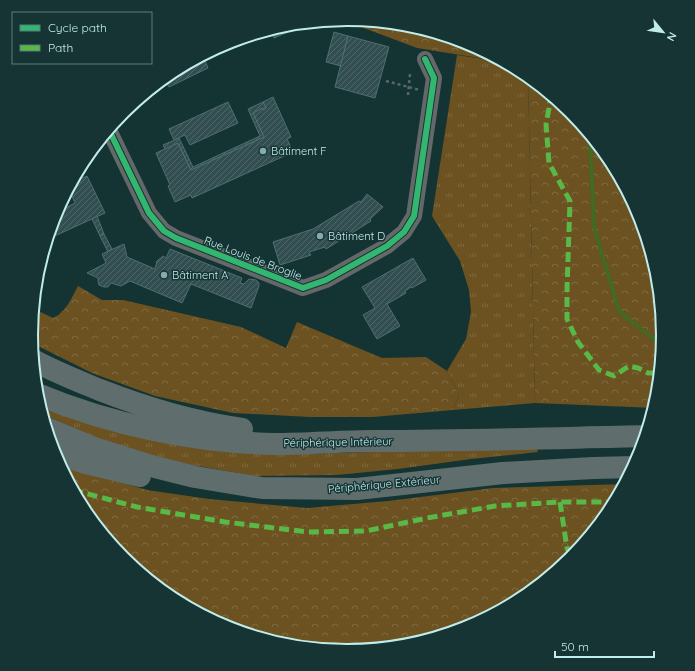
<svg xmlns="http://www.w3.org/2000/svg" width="695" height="671" font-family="Quicksand,sans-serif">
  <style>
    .grass { fill: url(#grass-tufts) }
    .forest { fill: url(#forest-crowns) }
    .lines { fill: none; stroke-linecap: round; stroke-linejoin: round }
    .stream { stroke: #406b20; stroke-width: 4 }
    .building { fill: url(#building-hatch); stroke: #4e6f72 }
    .path { stroke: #5b6767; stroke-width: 2.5; stroke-dasharray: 3 3; stroke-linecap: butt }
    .minor { stroke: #656869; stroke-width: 16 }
    .highway { stroke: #5f6d6d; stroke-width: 22 }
    .quiet { stroke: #58b947; stroke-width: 5; stroke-dasharray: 10 5; stroke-linecap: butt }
    .cycleway-casing { stroke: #153433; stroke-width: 8 }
    .cycleway { stroke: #33b770; stroke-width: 6 }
    .poi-dot { fill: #83acab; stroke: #153433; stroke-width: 1.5 }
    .labels { text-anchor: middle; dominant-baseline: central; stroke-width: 3; stroke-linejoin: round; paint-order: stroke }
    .poi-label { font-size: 11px; fill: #c0edeb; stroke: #153433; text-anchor: start }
    .street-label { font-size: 11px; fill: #c0edeb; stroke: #153433 }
    .rim { fill: none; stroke: #c0edeb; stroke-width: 2 }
  </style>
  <defs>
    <pattern id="grass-tufts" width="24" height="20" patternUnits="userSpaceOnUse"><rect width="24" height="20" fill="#6c5121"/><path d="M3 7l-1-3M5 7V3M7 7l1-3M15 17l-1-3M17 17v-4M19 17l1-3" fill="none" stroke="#7f6a41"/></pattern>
    <pattern id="forest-crowns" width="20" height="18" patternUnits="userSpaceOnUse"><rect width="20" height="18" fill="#6c5121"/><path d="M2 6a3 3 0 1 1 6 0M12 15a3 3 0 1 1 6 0" fill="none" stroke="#7f6a41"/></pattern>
    <pattern id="building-hatch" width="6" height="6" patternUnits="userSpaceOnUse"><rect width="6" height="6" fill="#324e50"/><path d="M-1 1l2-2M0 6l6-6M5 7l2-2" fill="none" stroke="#4e6869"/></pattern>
  </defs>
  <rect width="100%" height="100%" fill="#133433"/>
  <g class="grass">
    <path d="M457,55L504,62L528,76L535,403L453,410L459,395L447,371L466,339L471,312L469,290L460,261L432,216Z"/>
    <path d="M40,408L154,441L204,449L301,454L441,450L537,449L538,452L471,459L398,469L337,475L256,476L180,463L106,442L42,414Z"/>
  </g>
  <g class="forest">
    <path d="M349,19L409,25L469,43L504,62L417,48L348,22Z"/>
    <path d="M528,76L571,112L611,160L640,215L658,274L664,336L658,397L655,408L535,403Z"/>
    <path d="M78,286L102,300H123L241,327L286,348L297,322L382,358L426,357L447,371L459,395L453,410L373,417H310L233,413L155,396L92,373L32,343L31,335L34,309L53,318C66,312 71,299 78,286Z"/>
    <path d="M59,464L147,490L209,499L307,508L388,501L493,488L625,484L611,512L571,559L523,599L468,628L409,646L347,652L286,646L226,628L171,599L124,559L84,511Z"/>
  </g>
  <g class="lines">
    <path class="stream" d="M590,134L594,227L619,311L663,347"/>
  </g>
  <g class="building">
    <path d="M309,23L274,38L270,30L286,25Z"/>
    <path d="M334,32L348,36L341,66L326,62Z"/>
    <path d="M348,36L389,47L375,98L335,87Z"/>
    <path d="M203,56L208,68L169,87L164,78L172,72Z"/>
    <path d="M273,97L291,137L287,139L293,152L192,198L191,195L175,202L168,186L170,185L156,153L178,143L191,170L264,137L253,113L262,108L263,110L266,108L263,102Z"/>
    <path d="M228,102L238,123L190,145L185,135L174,140L169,129Z"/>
    <path d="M263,102L266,108L263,110L262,108L253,113L264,137L191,170L178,143L165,149L163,145L179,138L193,167L260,136L248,109Z"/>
    <path d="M87,176L105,213L48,239L56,213L75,203L69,189L72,183Z"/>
    <path d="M367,194L383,207L370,219L371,221L326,249L325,247L309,252L311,255L280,265L273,242L313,229L359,201L361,202Z"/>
    <path d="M97,216L104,234L100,236L92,219Z"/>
    <path d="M104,234L112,249L108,252L100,236Z"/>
    <path d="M124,244L127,257L155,269L157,261L163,256L166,258L170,249L242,278L240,283L244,284L249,279L256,280L259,283V286L251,308L191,284L182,303L130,281L121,286L111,283L108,287H104L99,285L98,281V278L87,273L106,263L102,254Z"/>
    <path d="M413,258L426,280L412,288L411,287L405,291L406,293L387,304L400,326L377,339L363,315L375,308L362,287Z"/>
  </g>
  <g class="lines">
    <g class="path">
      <path d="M386,81L420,90"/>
      <path d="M408,95L410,74"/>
    </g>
    <path class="minor" d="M109,130L149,213L164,231L176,238L303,288L326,280L387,246L404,232L414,216L434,78L425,59"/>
    <g class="highway">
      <path d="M33,360C55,372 78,381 100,390C146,408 193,422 242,429"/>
      <path d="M37,394C111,425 194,442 275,444C308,444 341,441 374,441C465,441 555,438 646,436"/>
      <path d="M46,428L94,448L155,467L195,477L262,488L357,489L503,473L593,468L635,467"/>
      <path d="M54,453L86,463L140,476"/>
    </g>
    <g class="quiet">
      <path d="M549,93L550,103L546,124L549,163L570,201L567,289V319L578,342L599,370L614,376L629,366L638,368L648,373H660"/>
      <path d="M73,490L137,507L225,522L308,532L366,531L427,518L495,506L560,502H615"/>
      <path d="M560,502L567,548L572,559"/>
    </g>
    <defs>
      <path id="cycleway" d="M109,130L149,213L164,231L176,238L303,288L326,280L387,246L404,232L414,216L434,78L425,59"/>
    </defs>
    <use href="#cycleway" class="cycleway-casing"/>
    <use href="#cycleway" class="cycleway"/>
  </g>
  <g class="poi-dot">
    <circle cx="263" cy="151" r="4"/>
    <circle cx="320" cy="236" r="4"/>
    <circle cx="164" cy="275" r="4"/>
  </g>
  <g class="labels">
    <g class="poi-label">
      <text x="271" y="151">Bâtiment F</text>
      <text x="328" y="236">Bâtiment D</text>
      <text x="172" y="275">Bâtiment A</text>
    </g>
    <g class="street-label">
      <text transform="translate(253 258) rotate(21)">Rue Louis de Broglie</text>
      <text transform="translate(338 442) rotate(-1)">Périphérique Intérieur</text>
      <text transform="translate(384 484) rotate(-5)">Périphérique Extérieur</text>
    </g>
  </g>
  <path d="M0 0H695V671H0ZM38 335a309 309 0 1 1 618 0a309 309 0 1 1-618 0Z" fill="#153433" fill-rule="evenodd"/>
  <path class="rim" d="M38 335a309 309 0 1 1 618 0a309 309 0 1 1-618 0Z"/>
  <rect x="12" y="12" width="140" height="52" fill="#153433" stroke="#597e7d"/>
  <rect x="20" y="25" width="20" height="6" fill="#33b770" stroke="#597e7d"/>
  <text x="48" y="32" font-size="12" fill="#c0edeb">Cycle path</text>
  <rect x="20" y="45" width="20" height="6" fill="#58b947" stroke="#597e7d"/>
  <text x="48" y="52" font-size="12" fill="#c0edeb">Path</text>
  <g transform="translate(663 32) rotate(119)" stroke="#153433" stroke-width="3" paint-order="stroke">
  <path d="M0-3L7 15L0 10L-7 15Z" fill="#c0edeb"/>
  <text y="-6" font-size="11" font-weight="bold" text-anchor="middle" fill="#c0edeb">N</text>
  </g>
  <path d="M555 651v6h99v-6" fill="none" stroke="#c0edeb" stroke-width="2"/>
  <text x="561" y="651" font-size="12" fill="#c0edeb" stroke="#153433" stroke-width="3" paint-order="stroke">50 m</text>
</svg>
